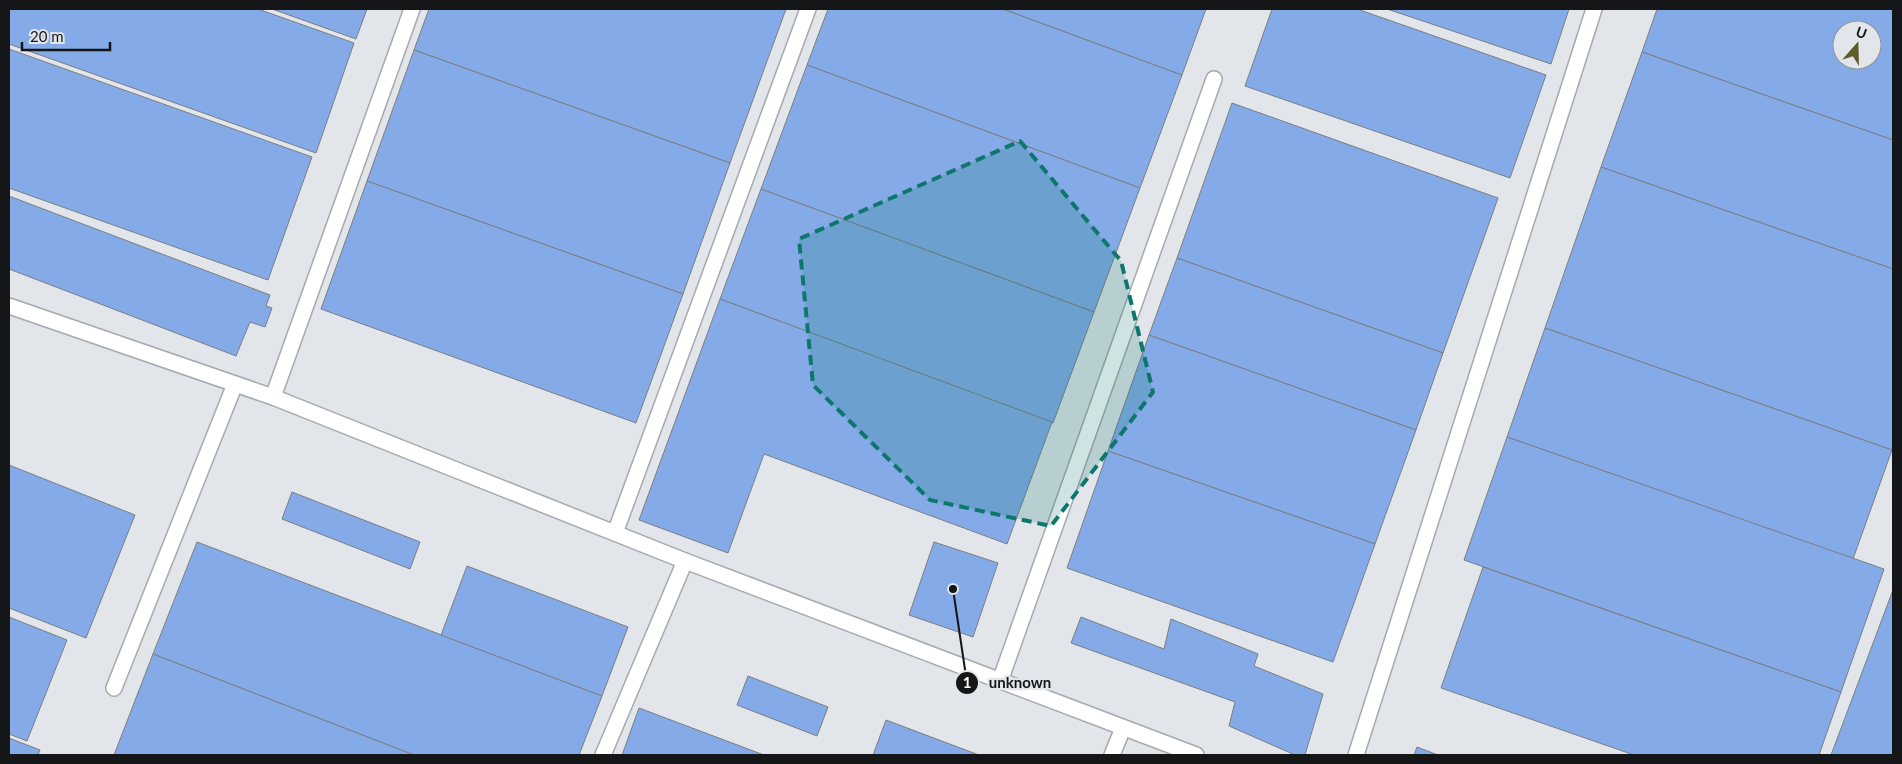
<svg xmlns="http://www.w3.org/2000/svg" width="1902" height="764" font-family="Lato,sans-serif">
  <style>
    .building { fill: #84aae8; stroke: #7b7e82; fill-rule: evenodd }
    .lines { fill: none; stroke-linecap: round; stroke-linejoin: round }
    .lane-casing { stroke: #a6a9ae; stroke-width: 18 }
    .lane { stroke: #fff; stroke-width: 15 }
    .marked { fill: #0f766e; fill-opacity: 0.2; stroke: #0f766e; stroke-width: 4; stroke-dasharray: 10 6; stroke-linejoin: round }
    .leader { fill: none; stroke: #151617; stroke-width: 2 }
    .callout-dot { fill: #151617; stroke: #e2e5ea; stroke-width: 2 }
    .mark-label { font-size: 15px; text-anchor: middle; font-weight: bold; fill: #fff }
    .callout-label { font-size: 15px; text-anchor: middle; font-weight: bold; fill: #151617; stroke: #e2e5ea; stroke-width: 4.5; stroke-linejoin: round; paint-order: stroke }
  </style>
  <rect width="100%" height="100%" fill="#e2e5ea"/>
  <g class="building">
    <path d="M9,9H258L354,43L316,153L9,44Z"/>
    <path d="M272,9H367L356,39Z"/>
    <path d="M429,9H786L730,163L414,50Z"/>
    <path d="M828,9H1003L1182,75L1140,188L807,65Z"/>
    <path d="M1003,9H1206L1182,75Z"/>
    <path d="M1272,9H1357L1546,75L1510,178L1245,86Z"/>
    <path d="M1387,9H1569L1551,64Z"/>
    <path d="M1657,9H1893V140L1642,52ZM1842,30H1872V60H1842Z"/>
    <path d="M9,49L312,157L268,280L9,188Z"/>
    <path d="M414,50L730,163L683,294L367,181Z"/>
    <path d="M1642,52L1893,140V269L1601,167Z"/>
    <path d="M807,65L1140,188L1094,312L761,189Z"/>
    <path d="M1232,103L1498,198L1443,353L1177,258Z"/>
    <path d="M1601,167L1893,269V445L1892,450L1545,328Z"/>
    <path d="M367,181L683,294L636,423L321,309Z"/>
    <path d="M761,189L1094,312L1053,423L720,299Z"/>
    <path d="M9,196L270,295L266,306L272,308L265,327L250,322L236,356L9,269Z"/>
    <path d="M1177,258L1443,353L1416,430L1149,335Z"/>
    <path d="M720,299L1052,422L1007,544L764,454L728,553L639,520Z"/>
    <path d="M1545,328L1892,450L1853,559L1507,437Z"/>
    <path d="M1149,335L1416,430L1375,544L1108,451Z"/>
    <path d="M1507,437L1884,569L1841,692L1464,560Z"/>
    <path d="M1108,451L1375,544L1333,662L1067,568Z"/>
    <path d="M9,465L135,515L86,638L9,608Z"/>
    <path d="M292,492L420,542L410,569L282,519Z"/>
    <path d="M197,542L602,696L579,755H414L153,654Z"/>
    <path d="M934,542L998,563L973,637L909,615Z"/>
    <path d="M467,566L628,627L602,696L441,635Z"/>
    <path d="M1483,567L1841,692L1819,755H1634L1441,688Z"/>
    <path d="M1893,590V755H1831Z"/>
    <path d="M9,617L67,640L27,741L9,734Z"/>
    <path d="M1081,617L1164,649L1171,619L1258,654L1254,666L1323,694L1305,755H1295L1229,726L1235,702L1071,643Z"/>
    <path d="M153,654L414,755H114Z"/>
    <path d="M748,676L828,707L817,736L737,705Z"/>
    <path d="M639,708L764,755H622Z"/>
    <path d="M886,720L979,755H873Z"/>
    <path d="M9,738L40,750L38,755H9Z"/>
    <path d="M1417,747L1438,755H1414Z"/>
  </g>
  <g class="lines">
    <defs>
      <g id="lane">
        <path d="M9,306L273,397L685,561L1196,755"/>
        <path d="M273,397L412,9"/>
        <path d="M615,533L808,9"/>
        <path d="M1000,681L1214,79"/>
        <path d="M114,688L235,384"/>
        <path d="M603,755L685,561"/>
        <path d="M1112,755L1123,728"/>
        <path d="M1356,755L1594,9"/>
      </g>
    </defs>
    <use href="#lane" class="lane-casing"/>
    <use href="#lane" class="lane"/>
  </g>
  <path class="marked" d="M1020,141L1121,261L1153,392L1051,526L930,500L813,385L799,239Z"/>
  <path class="leader" d="M953 589L967 683"/>
  <g class="callout-dot">
    <circle cx="953" cy="589" r="5"/>
    <circle cx="967" cy="683" r="12"/>
  </g>
  <g class="mark-label">
    <text x="967" y="688">1</text>
  </g>
  <g class="callout-label">
    <text x="1020" y="688">unknown</text>
  </g>
  <rect width="1902" height="764" fill="none" stroke="#151617" stroke-width="20"/>
  <g transform="translate(1857 45) rotate(20)"><circle r="24" fill="#e2e5ea" stroke="#909296"/>
  <path d="M0-4L9 19L0 12L-9 19Z" fill="#5c5d2b"/>
  <text y="-8" font-size="14" font-weight="bold" text-anchor="middle" fill="#151617">U</text>
  </g>
  <path d="M22 42v8h88v-8" fill="none" stroke="#151617" stroke-width="2.5"/>
  <text x="30" y="42" font-size="15" fill="#151617" stroke="#e2e5ea" stroke-width="4" paint-order="stroke">20 m</text>
</svg>
